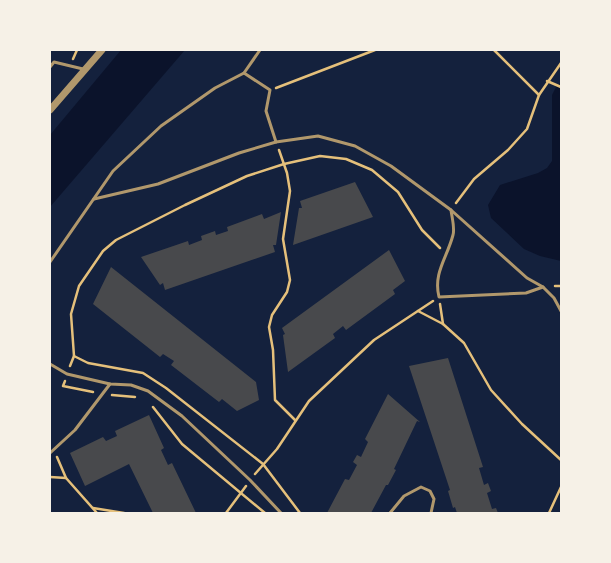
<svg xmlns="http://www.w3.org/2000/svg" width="611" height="563" font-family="'Sofia Sans Condensed',sans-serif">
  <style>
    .water { fill: #0b132b }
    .building { fill: #48494c }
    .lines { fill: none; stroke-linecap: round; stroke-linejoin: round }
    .path { stroke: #e5c07b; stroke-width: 2.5 }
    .service { stroke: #b1986c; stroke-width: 3 }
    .tertiary { stroke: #b1986c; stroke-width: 7 }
  </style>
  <rect width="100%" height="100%" fill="#14213d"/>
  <g class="water">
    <path d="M121,50H185L50,207V135Z"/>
    <path d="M561,82V261L540,256L524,249L491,218L488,205L500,185L538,173L547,168L552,161V95L556,87Z"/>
  </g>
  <g class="building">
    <path d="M355,182L373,217L293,245L299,208H302L300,201Z"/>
    <path d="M281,212L276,245H273L275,252L165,290L163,283L160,285L141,257L188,241L189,245L202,240L201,236L215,231L216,235L228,231L227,227L262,214L264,219Z"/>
    <path d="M389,250L405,281L393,290L395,294L346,330L343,326L333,334L335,338L288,372L283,335L285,334L282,328Z"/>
    <path d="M111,267L256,382L259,400L237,411L222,399L219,402L171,365L174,361L163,354L160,357L93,304Z"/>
    <path d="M448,358L483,467L479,468L484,485L488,483L491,491L487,493L492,509L496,508L498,513H457L455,507L453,508L448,491L450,490L409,366Z"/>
    <path d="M388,394L420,422L417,421L416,423L394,469L396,470L388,485H386L371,513H327L345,479L349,480L357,465L353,462L357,455L361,457L368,442L365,439Z"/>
    <path d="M149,415L164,448L161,450L168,465L172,463L196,513H153L129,464L85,486L70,453L103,437L106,441L117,436L115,431Z"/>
  </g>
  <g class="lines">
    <g class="path">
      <path d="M494,50L539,95"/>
      <path d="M73,59L77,50"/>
      <path d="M547,81L561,87"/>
      <path d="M276,88L375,50"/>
      <path d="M279,150L287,173L290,191L283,239L290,280L287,292L272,315L269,327L273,350L275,400L295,420"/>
      <path d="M456,203L474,179L508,150L527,129L539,95L561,63"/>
      <path d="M555,286H561"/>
      <path d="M440,304L443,324"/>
      <path d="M418,311L443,324L464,343L491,390L522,424L561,460"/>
      <path d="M74,356L88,363L143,373L166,388L263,464L300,513"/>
      <path d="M70,366L74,356L71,314L79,286L103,251L116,240L185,205L247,176L284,164L320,156L346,159L372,170L398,192L422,230L440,248"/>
      <path d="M65,381L63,386L93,392"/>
      <path d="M112,395L135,397"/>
      <path d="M153,407L182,444L265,513"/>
      <path d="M57,457L66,478L97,513"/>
      <path d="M255,474L277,449L309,401L374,340L433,301"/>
      <path d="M50,477L66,478"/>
      <path d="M93,508L124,513"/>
      <path d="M226,513L246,486"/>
      <path d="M549,513L561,487"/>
    </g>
    <g class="service">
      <path d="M50,67L54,62L83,69"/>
      <path d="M244,73L270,90L266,111L276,142"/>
      <path d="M94,199L158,184L239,153L276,142L318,136L355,146L391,166L451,210L527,278L543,287L554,298L561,311"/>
      <path d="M451,210C452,218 455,228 453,235C447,258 433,273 439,297L526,293L543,287"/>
      <path d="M50,262L113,171L161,126L215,88L244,73L260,50"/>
      <path d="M50,364L67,374L110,384L131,385L148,391L182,416L250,480L281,513"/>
      <path d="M50,453L75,430L110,384"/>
      <path d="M390,513L404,496L421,487L430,491L434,499L431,513"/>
    </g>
    <path class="tertiary" d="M50,110L102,50"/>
  </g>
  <rect width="611" height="563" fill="none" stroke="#f6f1e7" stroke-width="102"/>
</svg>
